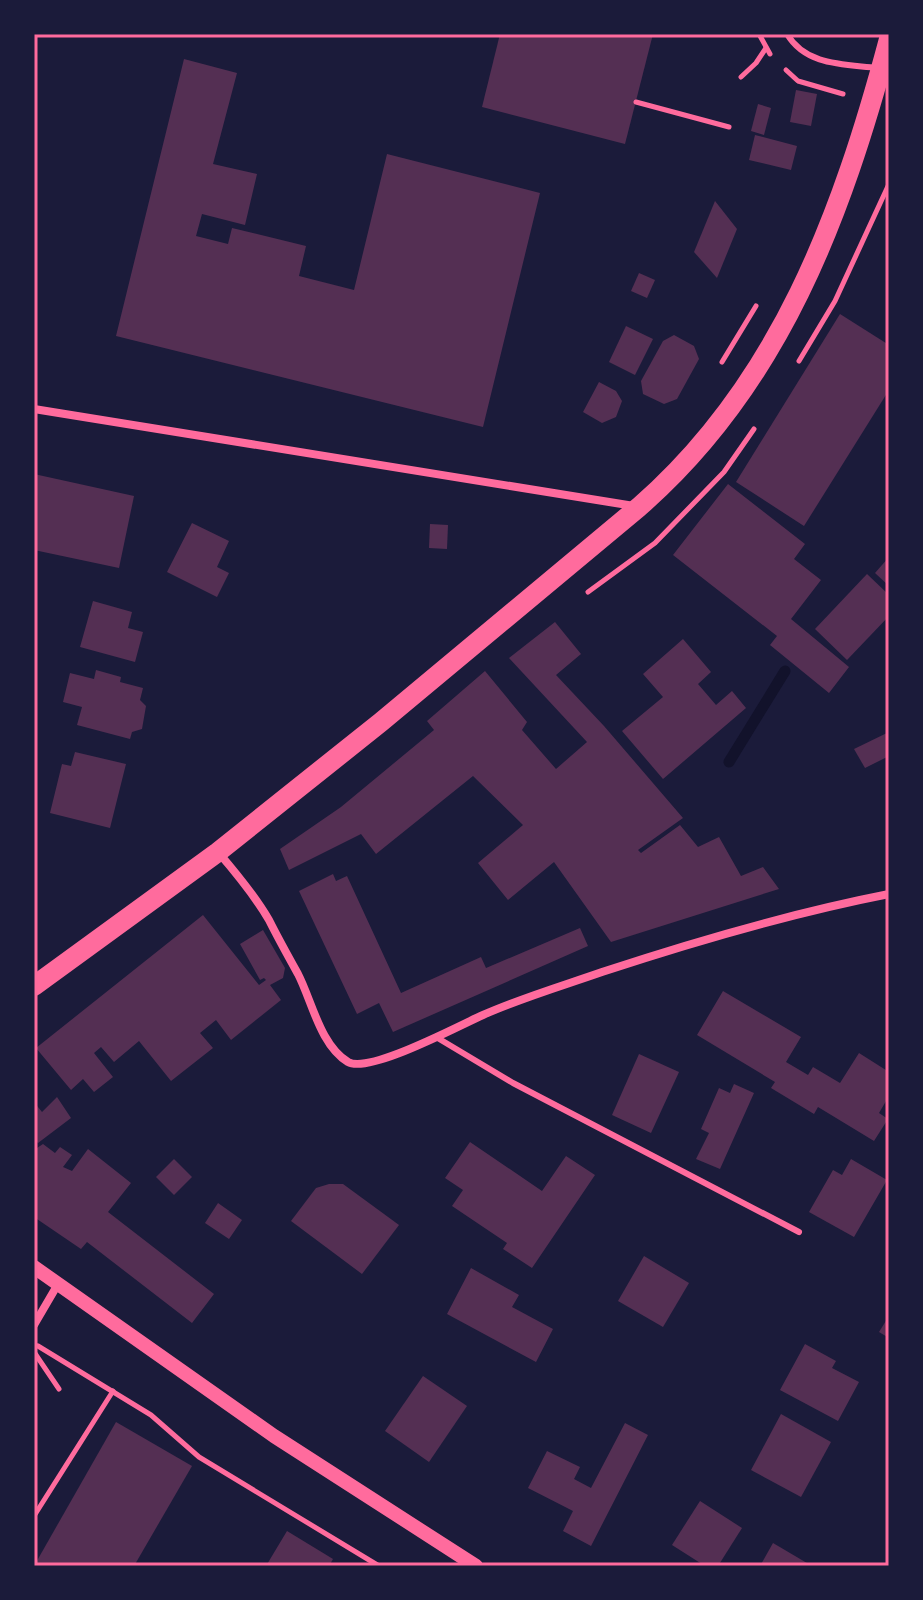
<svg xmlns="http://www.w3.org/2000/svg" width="923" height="1600" font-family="Quicksand,sans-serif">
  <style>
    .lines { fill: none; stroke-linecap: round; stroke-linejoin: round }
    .stream { stroke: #12122b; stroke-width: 11 }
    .building { fill: #542f53 }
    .path { stroke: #ff6b9d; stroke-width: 5 }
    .service { stroke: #ff6b9d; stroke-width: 6 }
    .minor { stroke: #ff6b9d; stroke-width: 8 }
    .tertiary { stroke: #ff6b9d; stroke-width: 14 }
    .primary { stroke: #ff6b9d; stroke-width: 20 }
    .neatline { fill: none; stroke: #ff6b9d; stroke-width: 3 }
  </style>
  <rect width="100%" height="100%" fill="#1b1b3a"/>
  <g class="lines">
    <path class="stream" d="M729,762L785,671"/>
  </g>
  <g class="building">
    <path d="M500,34H653L625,144L482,107Z"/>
    <path d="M184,59L237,73L213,164L257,174L245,225L202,214L196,236L228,244L232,228L306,246L299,276L354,290L387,154L540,193L483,427L116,336Z"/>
    <path d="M796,90L817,94L811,126L790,122Z"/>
    <path d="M758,104L771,108L764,135L751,131Z"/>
    <path d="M755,135L797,146L791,170L749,160Z"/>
    <path d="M715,201L737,229L717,278L694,252Z"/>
    <path d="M639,273L655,280L647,298L631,291Z"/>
    <path d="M840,314L889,345V390L804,526L736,482Z"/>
    <path d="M626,326L653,339L635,375L609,362Z"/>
    <path d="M674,335L694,346L699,359L677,399L664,404L643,394L641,381L663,341Z"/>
    <path d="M599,382L616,391L622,401L616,417L602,423L583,412Z"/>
    <path d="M34,474L134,496L119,568L34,550Z"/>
    <path d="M728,484L805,544L794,559L821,580L791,619L849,667L829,693L770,645L777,636L673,555Z"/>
    <path d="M192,523L229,541L217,567L229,573L217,597L167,572Z"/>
    <path d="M430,524L448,525L447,549L429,548Z"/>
    <path d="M889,557V586L875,573Z"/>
    <path d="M867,574L889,595V616L847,660L815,629Z"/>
    <path d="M93,601L132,612L128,628L143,632L135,662L80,647Z"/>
    <path d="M555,622L581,654L556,675L604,726L683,818L638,850L641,853L680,825L698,847L719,837L741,876L763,867L779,889L611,942L554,862L508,900L478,863L523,825L473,776L376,854L361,834L289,870L280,849L341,807L434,730L427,721L485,671L527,722L522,730L556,769L587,742L509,658Z"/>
    <path d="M683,639L711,672L698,684L716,705L732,691L746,708L663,779L622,731L663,697L643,674Z"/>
    <path d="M96,670L121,677L120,682L143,688L140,700L146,706L142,729L132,732L130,739L77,725L82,707L63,702L70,673L94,679Z"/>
    <path d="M889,732V756L865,768L854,749Z"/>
    <path d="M75,752L126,764L110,828L50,813L62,764L71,766Z"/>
    <path d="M333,874L336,881L347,876L401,993L481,957L486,968L580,928L588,946L393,1032L379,1003L357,1014L299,891Z"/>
    <path d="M203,915L259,985L266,980L264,978L260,980L240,944L263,930L285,968L283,978L270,985L281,1000L231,1040L216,1020L200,1033L213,1048L171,1081L139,1041L114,1062L101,1047L94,1053L113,1077L94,1092L83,1079L71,1090L36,1048Z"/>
    <path d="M723,991L801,1037L786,1062L808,1075L813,1067L840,1083L859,1053L889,1072V1096L879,1113L888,1119L874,1141L818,1107L814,1114L771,1088L775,1082L697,1035Z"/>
    <path d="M639,1054L679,1072L651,1133L612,1115Z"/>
    <path d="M734,1084L754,1093L720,1169L696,1159L709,1133L701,1129L719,1088L730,1093Z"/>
    <path d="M57,1097L71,1118L38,1143L34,1139V1102L42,1112Z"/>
    <path d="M470,1142L542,1191L566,1156L595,1175L532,1268L503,1249L507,1243L452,1206L463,1190L445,1178Z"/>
    <path d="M43,1144L55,1153L60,1147L72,1155L63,1167L72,1171L88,1149L131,1183L108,1212L214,1294L192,1323L87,1242L81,1249L34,1217V1150Z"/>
    <path d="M174,1159L192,1177L174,1195L156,1177Z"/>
    <path d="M851,1159L887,1180L854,1237L809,1212L833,1170L842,1175Z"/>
    <path d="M329,1184H343L399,1225L362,1274L291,1221L316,1188Z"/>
    <path d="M218,1203L242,1220L229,1239L205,1223Z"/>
    <path d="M644,1256L689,1283L663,1327L618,1301Z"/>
    <path d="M471,1268L519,1295L512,1307L553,1329L536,1362L447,1314Z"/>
    <path d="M889,1316V1338L879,1332Z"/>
    <path d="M805,1344L836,1361L832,1368L859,1382L838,1421L780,1390Z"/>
    <path d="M423,1376L467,1406L429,1462L385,1431Z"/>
    <path d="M781,1414L831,1442L801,1497L751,1470Z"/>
    <path d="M116,1422L192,1466L134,1566H34Z"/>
    <path d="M625,1423L648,1435L591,1546L563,1531L573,1511L528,1488L547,1451L580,1467L574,1479L591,1488Z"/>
    <path d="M700,1501L742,1528L718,1566H705L672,1545Z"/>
    <path d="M287,1531L333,1559L329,1566H266Z"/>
    <path d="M773,1543L812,1566H760Z"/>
  </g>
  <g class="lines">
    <g class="path">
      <path d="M759,34L770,54"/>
      <path d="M786,70L798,81L843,94"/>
      <path d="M741,77L756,63L766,48"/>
      <path d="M636,102L729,127"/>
      <path d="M799,361L835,301L889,184"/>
      <path d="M722,362L756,306"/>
      <path d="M588,592L655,543L724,472L754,429"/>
      <path d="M38,1346L151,1415L199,1457L379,1566"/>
      <path d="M34,1352L59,1389"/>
      <path d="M34,1516L113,1391"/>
    </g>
    <g class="service">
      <path d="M787,34C806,66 844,64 877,68"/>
      <path d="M436,1037L513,1083L799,1232"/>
    </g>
    <g class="minor">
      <path d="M34,409L634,506"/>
      <path d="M218,852C237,874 255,896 269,920C278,938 288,956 298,974C312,1001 320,1045 348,1062C369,1074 458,1026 483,1015C521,998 562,986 602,972C696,941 792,913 889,894"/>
      <path d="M34,1325L58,1284"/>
    </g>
    <path class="tertiary" d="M34,1267L274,1436L476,1566"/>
    <path class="primary" d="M34,986L218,852L381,722L639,507C780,384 842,215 889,39"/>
  </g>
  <rect width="923" height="1600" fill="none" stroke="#1b1b3a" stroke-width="72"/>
  <rect x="36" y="36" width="851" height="1528" class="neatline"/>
</svg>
